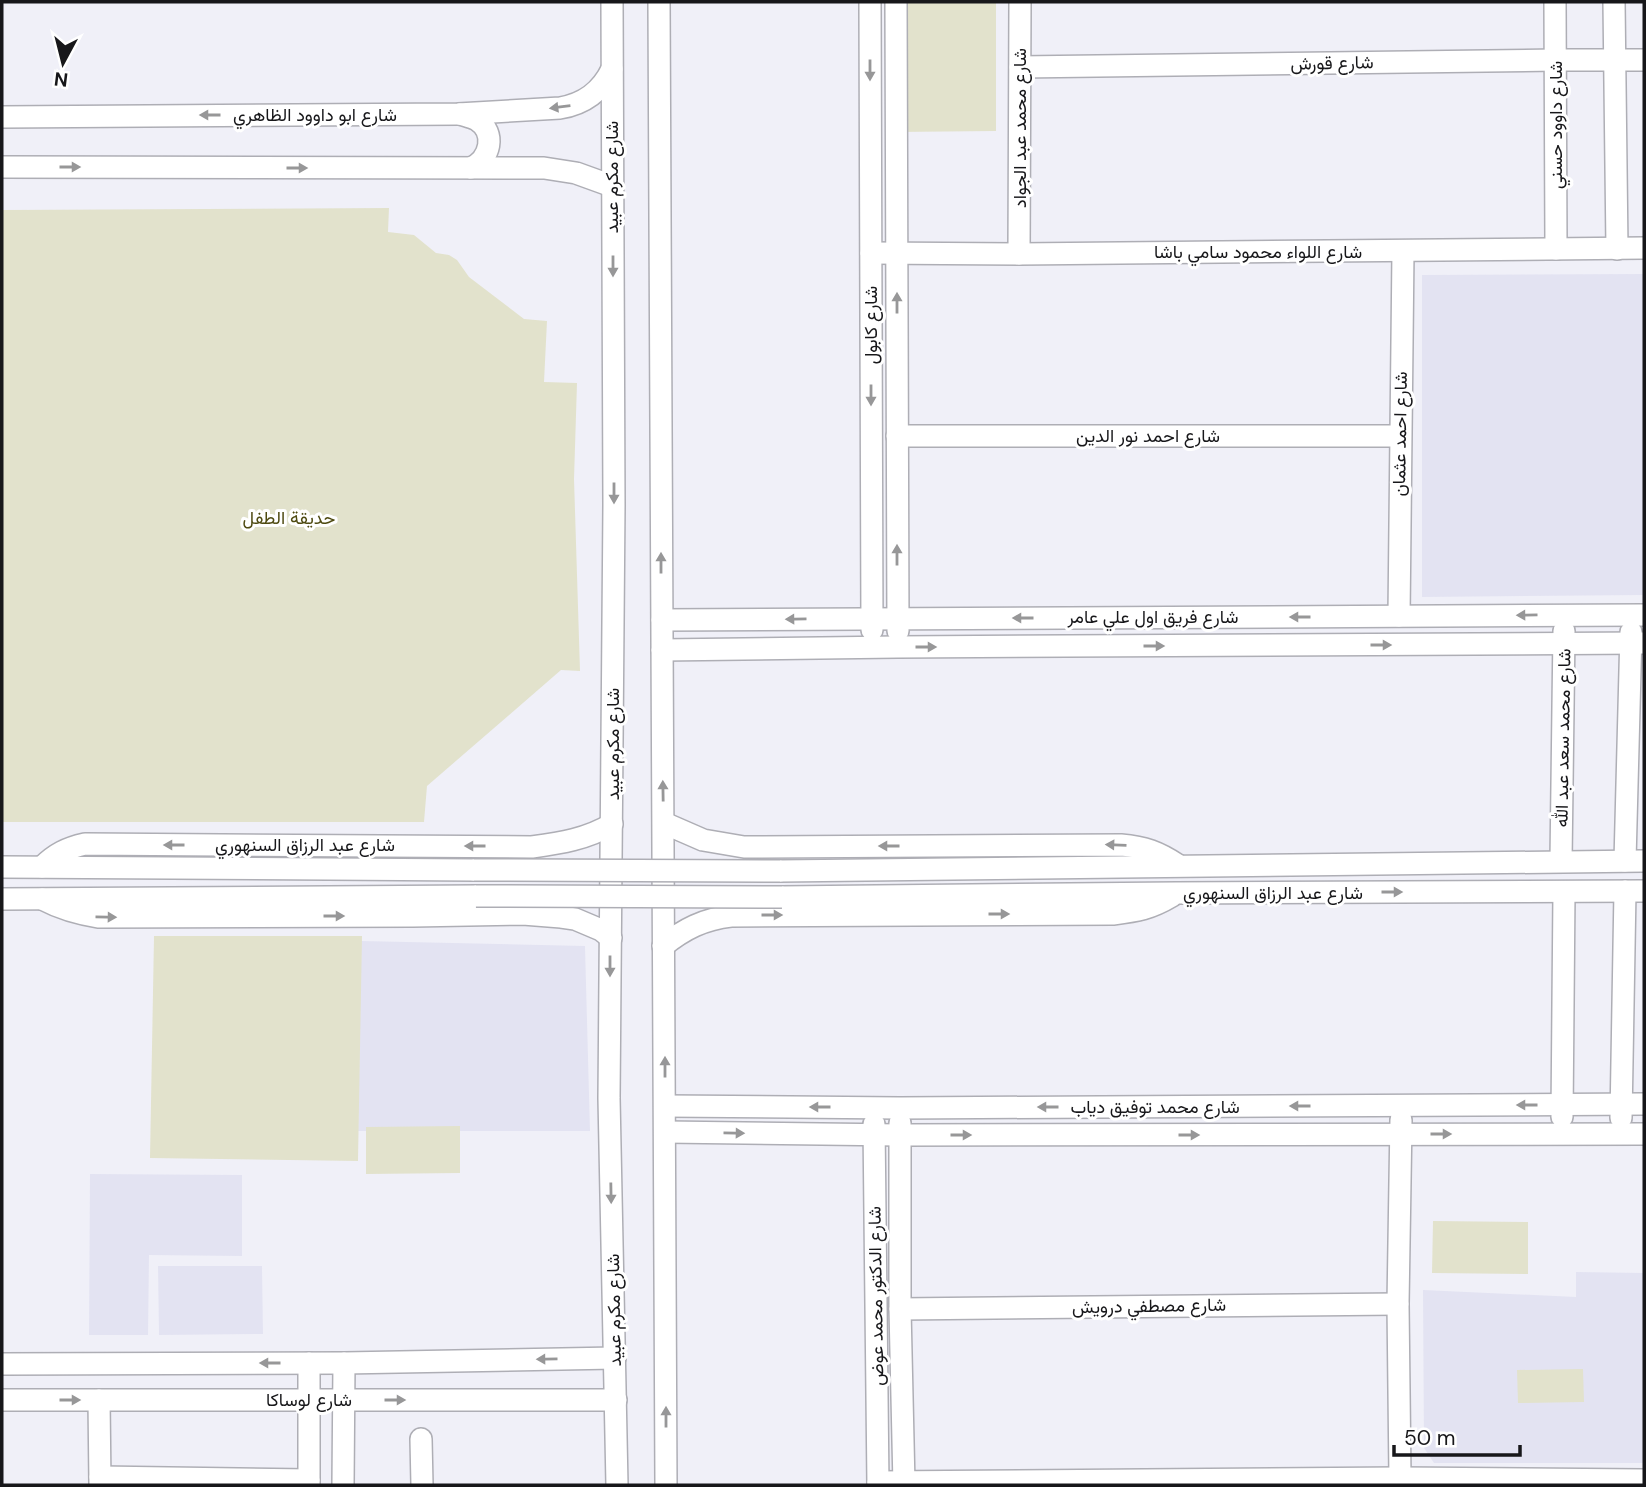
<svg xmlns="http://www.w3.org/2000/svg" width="1646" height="1487" font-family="'DM Sans',Vazirmatn,sans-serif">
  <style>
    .built { fill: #e3e3f2 }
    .green { fill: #e2e2cc }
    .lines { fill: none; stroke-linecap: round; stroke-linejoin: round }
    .minor-casing { stroke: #aeaeb5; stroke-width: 24 }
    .minor { stroke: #fff; stroke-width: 21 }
    .minor-bridge-casing { stroke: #aeaeb5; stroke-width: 24; stroke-linecap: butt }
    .minor-bridge { stroke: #fff; stroke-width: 21 }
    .oneway { fill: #979798 }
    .labels { text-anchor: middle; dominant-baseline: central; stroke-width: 6; stroke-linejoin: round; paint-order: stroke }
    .street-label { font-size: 18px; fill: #17171a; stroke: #fff }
    .park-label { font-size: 18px; fill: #4e4a11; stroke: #fff }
  </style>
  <rect width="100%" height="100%" fill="#f0f0f8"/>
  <g class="built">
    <path d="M1644,274V595L1422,597V275Z"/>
    <path d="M361,941L585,946L590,1131H358Z"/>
    <path d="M90,1174L242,1175V1256L149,1255L148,1335H89Z"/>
    <path d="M158,1266H262L263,1334L159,1335Z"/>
    <path d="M1576,1272L1644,1273V1463H1434L1424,1448L1423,1290L1576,1297Z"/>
  </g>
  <g class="green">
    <path d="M895,2H996V131L895,132Z"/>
    <path d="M389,208L388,232L414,235L436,253L449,255L457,260L469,277L524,319L547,321L544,382L577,383L574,479L580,671L561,670L427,786L424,822H2V210Z"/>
    <path d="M154,936H362L358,1161L150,1158Z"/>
    <path d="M460,1126V1173L366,1174V1127Z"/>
    <path d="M1433,1221L1528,1222V1274L1432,1273Z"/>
    <path d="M1583,1369L1584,1402L1518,1403L1517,1370Z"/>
  </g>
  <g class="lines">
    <defs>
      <g id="minor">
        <path d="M612,2L614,505L609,1098L617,1485"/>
        <path d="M659,2L666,1485"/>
        <path d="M870,2L872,630"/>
        <path d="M896,2L898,631"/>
        <path d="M1555,2L1556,249"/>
        <path d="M1614,2L1617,249"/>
        <path d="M1020,67L1556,60H1644"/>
        <path d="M460,114C466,116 472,117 477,120C497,133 490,159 471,168"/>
        <path d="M2,117L458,114L560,108C584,104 601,92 612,69"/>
        <path d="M2,167L544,168L576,173L612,186"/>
        <path d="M871,253L1019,254L1644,248"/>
        <path d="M1019,254L1020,2"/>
        <path d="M897,436H1400"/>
        <path d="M1399,616L1403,251"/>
        <path d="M662,620L1644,615"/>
        <path d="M662,650L898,647L1644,643"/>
        <path d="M664,823L703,840L744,847L1121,845C1145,847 1158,852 1178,865"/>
        <path d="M1561,861L1564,631"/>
        <path d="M1625,861L1631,632"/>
        <path d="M2,867L474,870"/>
        <path d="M42,867C55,854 67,848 85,844L532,847C561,843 587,839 612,824"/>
        <path d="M780,871L1644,861"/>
        <path d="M782,897L1176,893L1644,891"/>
        <path d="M2,899L476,896"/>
        <path d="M42,899C61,909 78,914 99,917L413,916L523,914L561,917L575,919L601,930L611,938"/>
        <path d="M663,946C684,929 704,919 731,916L1113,914C1138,911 1150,909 1172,896"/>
        <path d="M665,1106L900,1108L1644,1104"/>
        <path d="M1562,1117L1564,892"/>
        <path d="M1621,1118L1625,891"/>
        <path d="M900,1123V1309L904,1485"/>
        <path d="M874,1124L878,1485"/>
        <path d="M665,1132L900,1135L1644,1134"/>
        <path d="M900,1309L1398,1304"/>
        <path d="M309,1363V1485"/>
        <path d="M2,1364L344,1363L615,1358"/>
        <path d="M2,1400H616"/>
        <path d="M99,1400L100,1485"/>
        <path d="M421,1439L422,1485"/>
        <path d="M100,1477L309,1480"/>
        <path d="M1400,1478L1398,1304L1401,1120"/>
        <path d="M878,1482L1400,1478L1644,1480"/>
        <path d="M343,1485L344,1363"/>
      </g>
    </defs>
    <use href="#minor" class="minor-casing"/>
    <use href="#minor" class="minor"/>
    <defs>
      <g id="minor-bridge">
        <path d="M474,870L780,871"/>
        <path d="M476,896L782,897"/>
      </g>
    </defs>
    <use href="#minor-bridge" class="minor-bridge-casing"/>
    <use href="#minor-bridge" class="minor-bridge"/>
  </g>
  <defs><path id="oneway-solid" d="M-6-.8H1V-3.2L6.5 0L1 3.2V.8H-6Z" transform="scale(1.75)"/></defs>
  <g class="oneway">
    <use href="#oneway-solid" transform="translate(870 70) rotate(90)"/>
    <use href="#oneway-solid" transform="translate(560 107) rotate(173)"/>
    <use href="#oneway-solid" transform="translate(210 115) rotate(180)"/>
    <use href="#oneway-solid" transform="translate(70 167)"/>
    <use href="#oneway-solid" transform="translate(297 168)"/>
    <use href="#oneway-solid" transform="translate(613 266) rotate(90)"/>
    <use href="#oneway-solid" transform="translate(897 303) rotate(-90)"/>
    <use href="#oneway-solid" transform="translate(871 395) rotate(90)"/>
    <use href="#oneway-solid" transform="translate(614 493) rotate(90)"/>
    <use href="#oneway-solid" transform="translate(897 555) rotate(-90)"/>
    <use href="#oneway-solid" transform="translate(661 563) rotate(-90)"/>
    <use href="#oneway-solid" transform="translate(1527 615) rotate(179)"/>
    <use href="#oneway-solid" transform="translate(1300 617) rotate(180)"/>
    <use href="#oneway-solid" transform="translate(1023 618) rotate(180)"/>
    <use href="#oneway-solid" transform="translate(796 619) rotate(179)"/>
    <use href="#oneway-solid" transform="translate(1381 645)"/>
    <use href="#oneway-solid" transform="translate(1154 646)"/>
    <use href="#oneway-solid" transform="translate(926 647)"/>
    <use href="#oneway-solid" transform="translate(663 791) rotate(-91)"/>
    <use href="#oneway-solid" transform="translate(174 845) rotate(-180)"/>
    <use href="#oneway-solid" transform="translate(1116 845) rotate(-178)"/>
    <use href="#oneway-solid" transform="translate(475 846) rotate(-180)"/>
    <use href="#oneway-solid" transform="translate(889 846) rotate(180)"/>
    <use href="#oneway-solid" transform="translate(1392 892)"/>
    <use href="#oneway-solid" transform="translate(999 914)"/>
    <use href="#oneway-solid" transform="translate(772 915)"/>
    <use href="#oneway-solid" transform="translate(334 916)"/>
    <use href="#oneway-solid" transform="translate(106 917) rotate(1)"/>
    <use href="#oneway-solid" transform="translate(610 966) rotate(90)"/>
    <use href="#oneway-solid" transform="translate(665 1067) rotate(-90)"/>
    <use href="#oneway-solid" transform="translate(1527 1105) rotate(180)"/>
    <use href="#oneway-solid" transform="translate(1300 1106) rotate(180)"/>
    <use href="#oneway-solid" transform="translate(820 1107) rotate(-180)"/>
    <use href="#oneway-solid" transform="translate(1048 1107) rotate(180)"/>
    <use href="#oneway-solid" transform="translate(734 1133) rotate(1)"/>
    <use href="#oneway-solid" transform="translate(1441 1134)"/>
    <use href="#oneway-solid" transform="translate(961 1135)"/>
    <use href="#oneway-solid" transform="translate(1189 1135)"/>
    <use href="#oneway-solid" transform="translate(611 1193) rotate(89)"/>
    <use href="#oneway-solid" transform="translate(547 1359) rotate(179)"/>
    <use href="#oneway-solid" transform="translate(270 1363) rotate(180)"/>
    <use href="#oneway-solid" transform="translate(70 1400)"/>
    <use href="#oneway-solid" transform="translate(395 1400)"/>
    <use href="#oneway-solid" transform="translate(666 1417) rotate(-90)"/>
  </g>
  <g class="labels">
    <g class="street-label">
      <text transform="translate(1332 63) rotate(-1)">شارع قورش</text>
      <text x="315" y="115">شارع ابو داوود الظاهري</text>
      <text transform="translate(1556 125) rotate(-90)">شارع داوود حسني</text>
      <text transform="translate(1020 128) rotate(-90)">شارع محمد عبد الجواد</text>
      <text transform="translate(612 177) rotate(-90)">شارع مكرم عبيد</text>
      <text x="1258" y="252">شارع اللواء محمود سامي باشا</text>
      <text transform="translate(871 325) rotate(-90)">شارع كابول</text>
      <text transform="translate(1400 434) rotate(-89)">شارع احمد عثمان</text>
      <text x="1148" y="436">شارع احمد نور الدين</text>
      <text x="1153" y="617">شارع فريق اول علي عامر</text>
      <text transform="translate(1563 738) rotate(-89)">شارع محمد سعد عبد الله</text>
      <text transform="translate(613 744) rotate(-90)">شارع مكرم عبيد</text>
      <text x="305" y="845">شارع عبد الرزاق السنهوري</text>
      <text x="1273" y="893">شارع عبد الرزاق السنهوري</text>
      <text x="1155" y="1107">شارع محمد توفيق دياب</text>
      <text transform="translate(876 1296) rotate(-91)">شارع الدكتور محمد عوض</text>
      <text transform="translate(1149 1306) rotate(-1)">شارع مصطفي درويش</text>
      <text transform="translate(614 1310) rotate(-91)">شارع مكرم عبيد</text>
      <text x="309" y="1400">شارع لوساكا</text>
    </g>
    <g class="park-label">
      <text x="289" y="518">حديقة الطفل</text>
    </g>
  </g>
  <rect width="1646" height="1487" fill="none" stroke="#17171a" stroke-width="7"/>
  <g transform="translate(63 63) rotate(187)" stroke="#ffffff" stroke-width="5" paint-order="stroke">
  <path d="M0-5L12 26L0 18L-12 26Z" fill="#17171a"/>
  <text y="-10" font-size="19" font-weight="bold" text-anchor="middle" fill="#17171a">N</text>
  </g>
  <path d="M1394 1445v10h126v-10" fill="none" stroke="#17171a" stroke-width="3.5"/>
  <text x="1404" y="1445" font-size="21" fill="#17171a" stroke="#ffffff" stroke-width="5" paint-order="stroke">50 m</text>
</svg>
